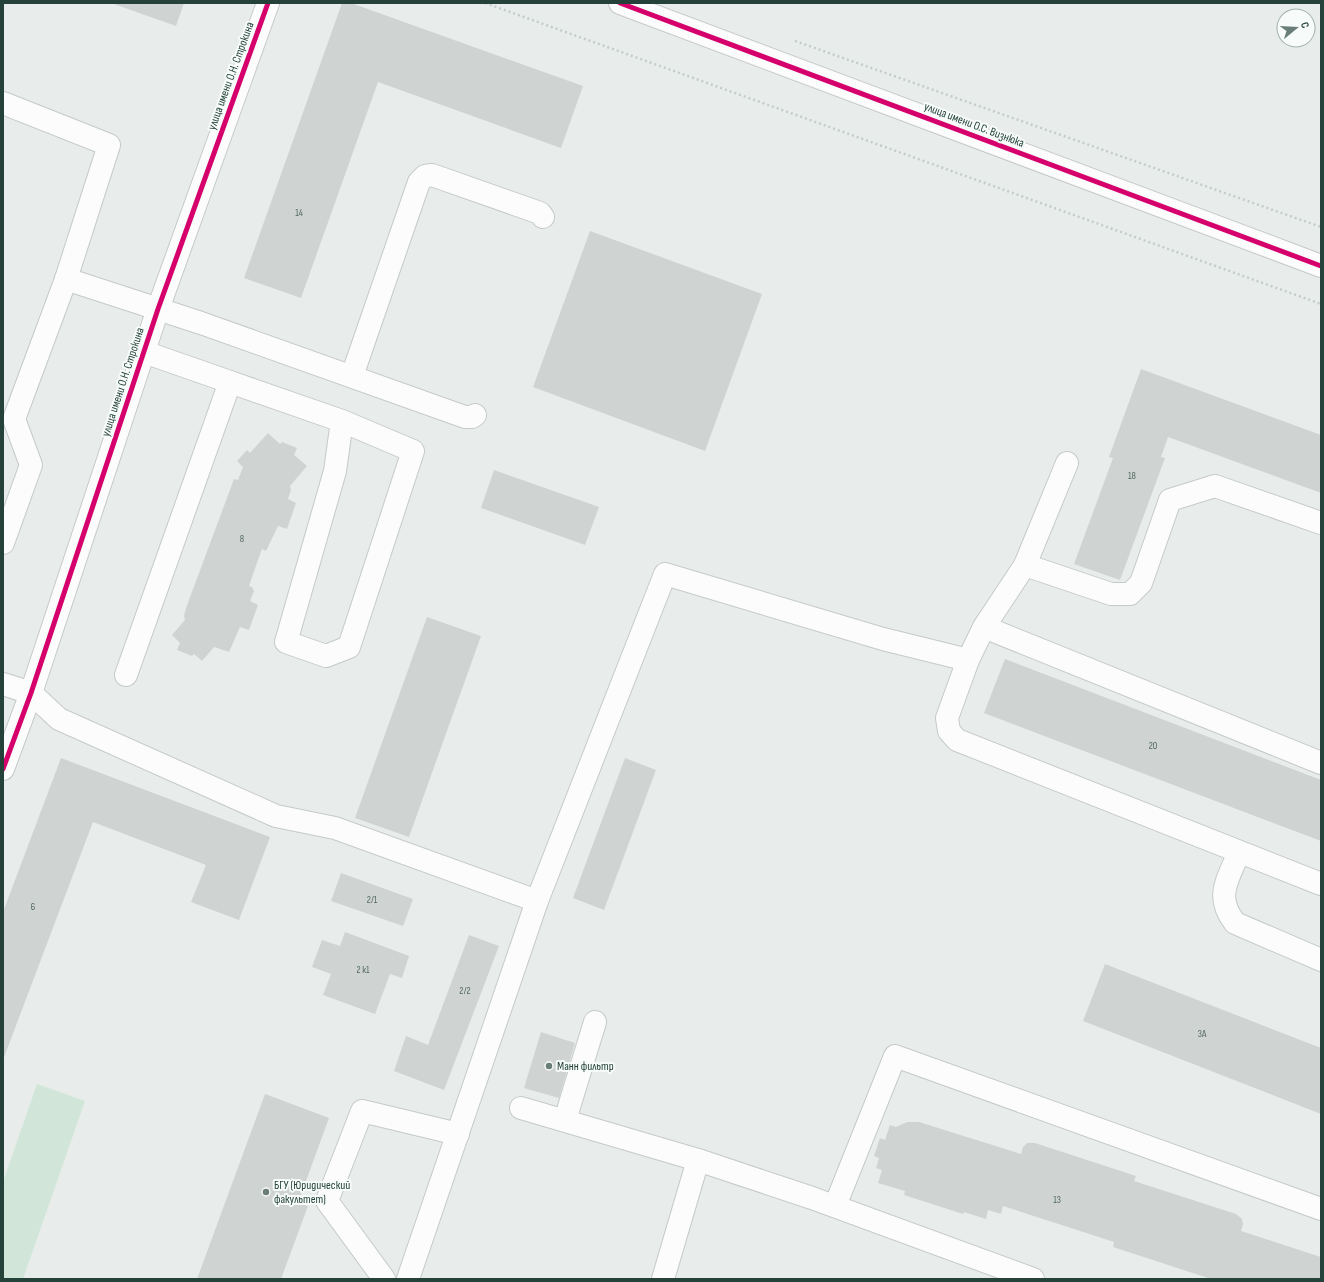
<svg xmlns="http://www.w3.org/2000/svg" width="1324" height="1282" font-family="'Sofia Sans Condensed',sans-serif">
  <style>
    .green { fill: #d1e6d8 }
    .building { fill: #cfd4d2 }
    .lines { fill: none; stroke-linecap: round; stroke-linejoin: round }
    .minor-casing { stroke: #c5cac8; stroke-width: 24 }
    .path { stroke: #c3ccca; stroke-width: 2.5; stroke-dasharray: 2 3; stroke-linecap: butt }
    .minor { stroke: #fcfcfc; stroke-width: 22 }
    .cycleway-casing { stroke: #f7fbf9; stroke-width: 8 }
    .cycleway { stroke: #d6006c; stroke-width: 5 }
    .poi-dot { fill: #697e78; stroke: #f7fbf9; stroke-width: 1.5 }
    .labels { text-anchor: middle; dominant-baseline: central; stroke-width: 4; stroke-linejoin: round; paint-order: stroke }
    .number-label { font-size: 10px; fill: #506761 }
    .street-label { font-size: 12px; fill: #24423a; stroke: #f7fbf9 }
    .poi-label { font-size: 12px; fill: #24423a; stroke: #f7fbf9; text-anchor: start }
  </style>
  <rect width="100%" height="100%" fill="#e8edeb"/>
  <path class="green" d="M37,1084L85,1101L23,1279H3V1182Z"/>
  <g class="building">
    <path d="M111,3H184L176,26Z"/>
    <path d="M342,3H351L583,86L561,148L378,82L301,298L244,278Z"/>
    <path d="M590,231L762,294L705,451L533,387Z"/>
    <path d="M1141,369L1321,435V493L1168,437L1161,457L1165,458L1120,580L1074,564L1113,458L1109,457Z"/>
    <path d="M268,433L280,444L282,442L297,448L294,455L307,466L290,486L291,490L288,499L296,503L287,529L278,526L266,551L262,549L258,560L249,586L252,587L254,591L250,601L258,605L249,630L240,627L229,652L214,647L202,661L194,654L192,656L177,650L180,643L172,635L185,620L184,616L186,608L234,479L238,480L243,467L237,461L247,450L250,453Z"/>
    <path d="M494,470L599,507L585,545L481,508Z"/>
    <path d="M427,617L481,636L409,837L355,818Z"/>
    <path d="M1005,659L1321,780V841L984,713Z"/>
    <path d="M61,758L270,837L239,920L191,902L206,865L93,822L3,1060V912Z"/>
    <path d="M625,758L656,770L604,910L573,898Z"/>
    <path d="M341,873L413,899L403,926L331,901Z"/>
    <path d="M345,932L409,956L402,978L390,974L375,1014L323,995L331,974L312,967L322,940L340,946Z"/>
    <path d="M469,935L499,946L444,1090L394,1071L406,1036L428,1045Z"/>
    <path d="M1105,964L1321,1048V1114L1083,1021Z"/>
    <path d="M541,1032L575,1043L559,1098L524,1088Z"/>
    <path d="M265,1094L329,1118L298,1203L308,1206L281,1279H197Z"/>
    <path d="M907,1122H919L1021,1154L1023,1147L1027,1143H1035L1136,1176L1134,1181L1236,1214L1242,1219L1243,1224L1241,1231L1321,1257V1279H1211L1113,1247L1114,1242L1003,1206L1001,1214L988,1210L986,1219L964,1212L963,1214L904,1195L905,1191L878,1183L882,1170L876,1168L879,1158L874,1156L880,1138L885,1140L890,1125L896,1127Z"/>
  </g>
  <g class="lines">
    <defs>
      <g id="minor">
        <path d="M620,3L1321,266"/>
        <path d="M3,103L109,145L66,279L14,419L31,465L3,543"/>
        <path d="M66,279L201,323L465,417H472L475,415"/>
        <path d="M352,376L419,182L425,176L432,175L540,213L543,217"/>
        <path d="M230,382L342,421L335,471L286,642L326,656L349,647L413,451L342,421"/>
        <path d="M1067,463L1025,565L984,627L968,660L947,718L949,731L957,740L1321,884"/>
        <path d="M1025,565L1111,594H1130L1141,583L1170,500L1215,486L1321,523"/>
        <path d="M984,627L1321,763"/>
        <path d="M126,675L230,382L144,352"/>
        <path d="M3,684L31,693L59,719L276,816L335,828L537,901"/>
        <path d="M3,769L31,693L158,309L268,3"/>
        <path d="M1239,852C1228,880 1214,896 1235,923L1321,960"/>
        <path d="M521,1108L698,1160L812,1198L1033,1279"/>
        <path d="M565,1120L595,1022"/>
        <path d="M835,1206L895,1056L1321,1209"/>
        <path d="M384,1279L327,1201L362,1111L458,1134"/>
        <path d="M408,1279L537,901L665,574L883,639L968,660"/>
        <path d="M663,1279L698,1160"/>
      </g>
    </defs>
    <use href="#minor" class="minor-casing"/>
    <g class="path">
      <path d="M485,3L1321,304"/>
      <path d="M795,41L1321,227"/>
    </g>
    <use href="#minor" class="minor"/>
    <defs>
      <g id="cycleway">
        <path d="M620,3L1321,266"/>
        <path d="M3,769L31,693L158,309L268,3"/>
      </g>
    </defs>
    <use href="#cycleway" class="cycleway-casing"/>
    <use href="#cycleway" class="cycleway"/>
  </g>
  <g class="poi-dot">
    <circle cx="549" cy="1066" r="4"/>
    <circle cx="266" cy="1192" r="4"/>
  </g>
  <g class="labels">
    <g class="number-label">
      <text x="299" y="213">14</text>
      <text x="1132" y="476">18</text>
      <text x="242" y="539">8</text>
      <text x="1153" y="746">20</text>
      <text x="372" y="900">2/1</text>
      <text x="33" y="907">6</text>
      <text x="363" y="970">2 к1</text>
      <text x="465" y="991">2/2</text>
      <text x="1202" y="1034">3А</text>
      <text x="1057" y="1200">13</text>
    </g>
    <g class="street-label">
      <text transform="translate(231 76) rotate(-70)">улица имени О.Н. Строкина</text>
      <text transform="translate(974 125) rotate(21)">улица имени О.С. Визнюка</text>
      <text transform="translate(123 382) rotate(-72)">улица имени О.Н. Строкина</text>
    </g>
    <g class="poi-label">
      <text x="557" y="1066">Манн фильтр</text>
      <text x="274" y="1185">БГУ (Юридический<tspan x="274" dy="14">факультет)</tspan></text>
    </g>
  </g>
  <rect width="1324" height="1282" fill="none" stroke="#24423a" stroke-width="8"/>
  <g transform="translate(1296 28) rotate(72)"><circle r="19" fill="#f7fbf9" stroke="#a3b1ad"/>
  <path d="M0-3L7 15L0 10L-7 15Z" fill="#697e78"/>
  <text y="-6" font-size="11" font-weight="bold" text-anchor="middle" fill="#24423a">С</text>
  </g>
</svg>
